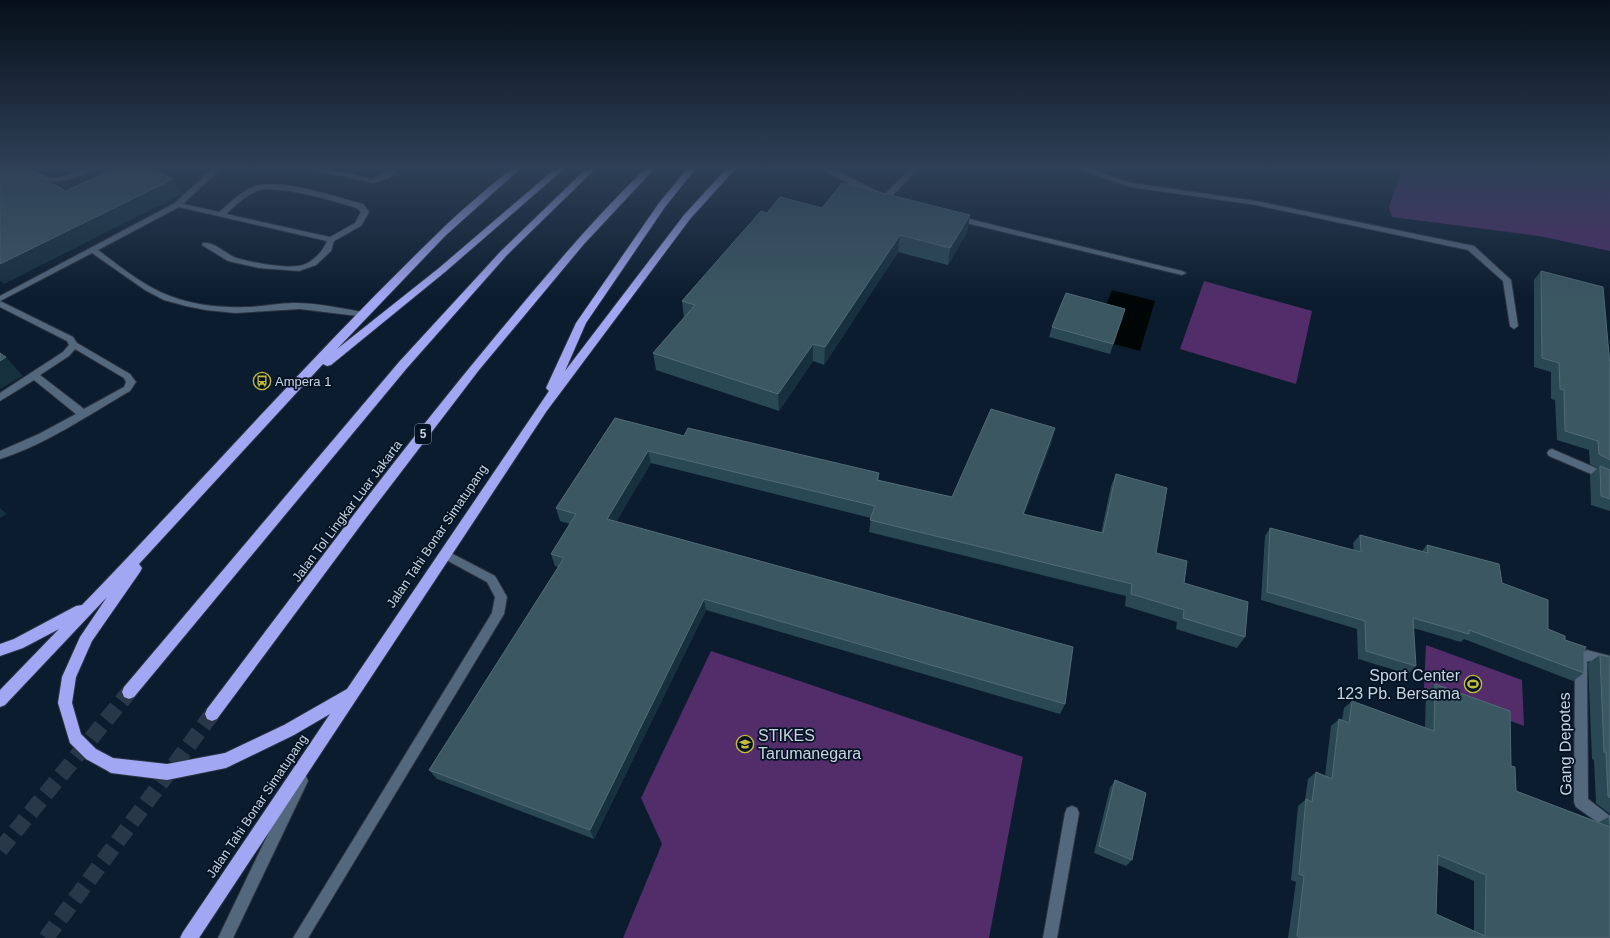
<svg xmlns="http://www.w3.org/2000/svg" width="1610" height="938" font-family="Arial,sans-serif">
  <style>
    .green { fill: #522d6a }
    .water { fill: #000606 }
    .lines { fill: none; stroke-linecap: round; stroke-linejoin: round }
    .highway-tunnel { stroke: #283849; stroke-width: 16; stroke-dasharray: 16 8; stroke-linecap: butt }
    .minor-casing { stroke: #2c3442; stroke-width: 2 }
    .highway-casing { stroke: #2c3442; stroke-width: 2 }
    .minor { fill: #54687d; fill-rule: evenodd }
    .highway { fill: #a2a7f3; fill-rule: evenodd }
    .wall { fill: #2a4853; fill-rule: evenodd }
    .shaded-wall { fill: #16303e }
    .building { fill: #3b5762; stroke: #526b76; fill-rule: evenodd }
    .labels { text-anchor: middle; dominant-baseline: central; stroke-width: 3.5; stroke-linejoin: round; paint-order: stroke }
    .shield { fill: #041324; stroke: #8f9ba9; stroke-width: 1 }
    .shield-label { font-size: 12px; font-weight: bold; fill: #cad5e2 }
    .poi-label { font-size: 13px; fill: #cad5e2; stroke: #041324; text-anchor: start }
    .street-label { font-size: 13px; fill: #cad5e2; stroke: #041324 }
    .near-poi-label { font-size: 16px; fill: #cad5e2; stroke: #041324; text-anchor: end }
    .near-street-label { font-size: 16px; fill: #cad5e2; stroke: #041324 }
  </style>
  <rect width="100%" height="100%" fill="#0b1c2e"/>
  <g class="green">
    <path d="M1402,168H1610V251L1539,236L1392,217L1389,207Z"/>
    <path d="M1204,281L1312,311L1296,384L1180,349Z"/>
    <path d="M1426,645L1522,680L1524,726L1424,688Z"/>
    <path d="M711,651L1023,757L989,938H623L662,844L641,798Z"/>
  </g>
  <path class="water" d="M1112,290L1155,301L1140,351L1114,344L1123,318L1103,313Z"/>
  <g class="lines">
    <g class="highway-tunnel">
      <path d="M0,850L129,692"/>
      <path d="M46,938L212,714"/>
    </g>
    <defs>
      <g id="minor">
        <path d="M21,168C36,168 41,178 54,178C69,178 81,168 96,168C92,171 86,173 81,175C60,184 39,184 21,168Z"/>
        <path d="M213,168H221L183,204L219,212C229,204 239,193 251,188C278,176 334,197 363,204L369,212L361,226L334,241L331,251L316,265L299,271L259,268L228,261L202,245L203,243C213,241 225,253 234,257C246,262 285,268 298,266C310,265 323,252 327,241L179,207L98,250C121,267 143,286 170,296C193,305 220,308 245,307C261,307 277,303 294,303C317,303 340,308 363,312L366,313L367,315L366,317L300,309L235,313L206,310L186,306L164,300L145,290L92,253L0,301L73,337L77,343L130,374L136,382L130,391C88,415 47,444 0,459V451L39,434L76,414L34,380L0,401V393L63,352L69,345L67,341L0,307V296L175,203ZM263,189C296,189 326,199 357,208L361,212L355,223L330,237L226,214C237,204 248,193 263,189ZM75,349L124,378L126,382L124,387L84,409L40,375L69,356Z"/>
        <path d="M310,168H323L373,179L381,175L392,168H401L387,179L373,183L314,170Z"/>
        <path d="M820,168C837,167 867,188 885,194L911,168H919L889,199H886L864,192Z"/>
        <path d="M1076,168H1087L1131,183L1256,201L1474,246L1511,280L1518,326L1514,329L1510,326L1503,281L1468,250L1256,205L1130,187Z"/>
        <path d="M954,216H957L1182,271L1186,273L1182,275L954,220Z"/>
        <path d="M1552,449L1610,474V482L1549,456L1547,453L1549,450Z"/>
        <path d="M445,550L495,576L507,597L504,614L308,938H293L492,613L495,597L487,582L441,557L440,554L441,551Z"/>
        <path d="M1587,650L1610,656V666L1588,661L1587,662L1588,799L1610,816V831L1576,807L1574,802L1575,659L1577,655Z"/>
        <path d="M301,775L306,776L308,781L233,938H218L296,776Z"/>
        <path d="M1072,806L1077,808L1079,813L1057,938H1043L1065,813L1067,808Z"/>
      </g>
      <g id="highway">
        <path d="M512,168H521L445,236L337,349L439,268L556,168H565L445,272L331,365L327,366L323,364L139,564L142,568L140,572L92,641L76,677L72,703L81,734L96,749L113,758L167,764L225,753L284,725L347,689L549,391L546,388L576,323L659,203L688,168H696L665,207L586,323L565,371L684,215L727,168H736L690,219L546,412L199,938H180L183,932L330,714L294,735L226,768L167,780L111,773L106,770L86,759L70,743L58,703L62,677L80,637L107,597L5,705L0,707V690L59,629L23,648L0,656V644L14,639L76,606L82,605C202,481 315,352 438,233C461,210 487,189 512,168Z"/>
        <path d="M587,168H596L507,255L407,368L134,697L129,699L124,697L122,692L124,687L399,362L501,251Z"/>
        <path d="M646,168H655L584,244L479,370L366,518L217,719L212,721L207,719L205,714L207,709C303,582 397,454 499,332C546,276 593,219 646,168Z"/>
      </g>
    </defs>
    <use href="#minor" class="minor-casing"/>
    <use href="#highway" class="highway-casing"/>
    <use href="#minor" class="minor"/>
    <use href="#highway" class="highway"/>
  </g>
  <g class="wall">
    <path d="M822,208L970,215L967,232L948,265L898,252L824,365L813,361L779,411L656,370L653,353L684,318L682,301L767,213Z"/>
    <path d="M1541,271L1610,366V511L1591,505L1590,475L1598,468L1590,464L1589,450L1557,440L1555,400L1551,399V372L1534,367V280Z"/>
    <path d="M1125,309L1110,354L1049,337L1052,327Z"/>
    <path d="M615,418L684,436L879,473V480L952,497L1052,441L1024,515L1101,533L1111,486L1116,474L1156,553L1184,583L1245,637L1237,648L1176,629L1177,622L1125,606L1126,596L869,532L871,518L651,463L616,521L1065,704L1060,714L706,610L594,839L437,779L429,770L558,567L555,566L551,554L570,524L560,521L556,508Z"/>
    <path d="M1270,528L1354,550L1353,543L1360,535L1422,551L1427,545L1502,583L1548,629L1584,651V673L1573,681L1464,639L1461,642L1413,628L1416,666L1408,674L1358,659L1357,629L1261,600L1265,536Z"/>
    <path d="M1600,655L1610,657V814L1596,803L1594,760L1592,759L1588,663Z"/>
    <path d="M1435,684L1511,766L1516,791L1599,822L1609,817H1610V938H1288L1296,882L1291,880L1298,806L1305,800L1308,779L1316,772L1325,776L1331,726L1339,719L1342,720L1344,708L1352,701L1425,728L1426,691ZM1438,865L1474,881V931L1436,914Z"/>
    <path d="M1115,780L1132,860L1126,866L1094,853L1110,788Z"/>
  </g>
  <g class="shaded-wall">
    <path d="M173,179L182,194L4,284L0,280V264Z"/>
    <path d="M970,215L967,232L948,265L950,248Z"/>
    <path d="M900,235L898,252L824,365L825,347Z"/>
    <path d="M813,344V361L779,411L778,394Z"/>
    <path d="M6,357L23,376L0,389V361Z"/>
    <path d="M1055,428L1052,441L1020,526L1023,514Z"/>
    <path d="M648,451L651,463L611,531L607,519Z"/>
    <path d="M0,508L7,514L0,518Z"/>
    <path d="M704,599L706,610L594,839L590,830Z"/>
  </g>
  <g class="building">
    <path d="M0,168H23L66,191L115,168H150L173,179L0,264Z"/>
    <path d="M842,183L970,215L950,248L900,235L825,347L813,344L778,394L653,353L695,305L682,301L761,211L767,213L780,197L822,208Z"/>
    <path d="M1541,271L1603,287L1610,366V460L1599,454L1598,441L1565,431L1564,390L1560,389L1559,363L1542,358Z"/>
    <path d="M1066,293L1125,309L1113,344L1052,327Z"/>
    <path d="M0,353L6,357L0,361Z"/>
    <path d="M991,409L1055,428L1023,514L1103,533L1116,474L1167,488L1156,553L1187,561L1184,583L1248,602L1245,637L1183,618L1184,610L1131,594L1132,584L870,520L875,506L648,451L607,519L1073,647L1065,704L704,599L590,830L429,770L564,558L551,554L576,514L556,508L615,418L684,436L688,428L879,473L877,480L952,497Z"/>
    <path d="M1600,466L1610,470V499L1601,496Z"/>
    <path d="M1270,528L1361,552L1360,535L1428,553L1427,545L1499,564L1502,583L1548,600V629L1565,636V640L1586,647L1584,651V673L1469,630V634L1413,618L1416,666L1366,651L1365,621L1267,592Z"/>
    <path d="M1600,655L1610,657V798L1608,796L1606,752H1604Z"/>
    <path d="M1435,684L1510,711L1511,766L1515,767L1516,791L1610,827L1609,817H1610V938H1300L1297,936L1304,876L1299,874L1306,799L1312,802L1316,772L1332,779L1339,719L1349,723L1352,701L1434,731ZM1438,855L1486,875L1485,936L1436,914Z"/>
    <path d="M1115,780L1146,793L1132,860L1099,846Z"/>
  </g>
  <linearGradient id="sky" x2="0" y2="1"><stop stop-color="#060f19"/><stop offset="0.56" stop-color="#2e4057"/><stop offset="1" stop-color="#2e4057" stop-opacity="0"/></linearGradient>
  <rect width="1610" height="299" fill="url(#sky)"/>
  <defs>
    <symbol id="bus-ring" viewBox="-11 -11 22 22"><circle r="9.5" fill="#041324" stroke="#c5bc3d" stroke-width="1.5"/><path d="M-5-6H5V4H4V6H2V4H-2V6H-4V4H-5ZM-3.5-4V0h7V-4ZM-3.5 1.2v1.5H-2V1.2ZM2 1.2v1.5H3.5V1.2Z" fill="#c5bc3d"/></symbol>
    <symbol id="stadium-ring" viewBox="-11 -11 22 22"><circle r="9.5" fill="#041324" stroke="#c5bc3d" stroke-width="1.5"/><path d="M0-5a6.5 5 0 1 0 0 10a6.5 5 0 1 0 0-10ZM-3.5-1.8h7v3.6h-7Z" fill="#c5bc3d"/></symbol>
    <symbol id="university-ring" viewBox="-11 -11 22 22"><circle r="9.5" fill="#041324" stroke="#c5bc3d" stroke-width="1.5"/><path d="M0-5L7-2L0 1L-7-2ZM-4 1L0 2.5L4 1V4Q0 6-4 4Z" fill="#c5bc3d"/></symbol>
  </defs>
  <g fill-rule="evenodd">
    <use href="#bus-ring" x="252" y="371" width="20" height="20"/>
    <use href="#stadium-ring" x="1463" y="674" width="20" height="20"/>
    <use href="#university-ring" x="735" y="734" width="20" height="20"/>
  </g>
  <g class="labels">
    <rect class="shield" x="415" y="424" width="16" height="20" rx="3"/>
    <g class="shield-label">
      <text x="423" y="434">5</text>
    </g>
    <g class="poi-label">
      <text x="275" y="381">Ampera 1</text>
    </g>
    <g class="street-label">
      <text transform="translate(347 511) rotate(-53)">Jalan Tol Lingkar Luar Jakarta</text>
      <text transform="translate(437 536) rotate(-56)">Jalan Tahi Bonar Simatupang</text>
      <text transform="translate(257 806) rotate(-56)">Jalan Tahi Bonar Simatupang</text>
    </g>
    <g class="near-poi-label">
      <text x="1460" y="675">Sport Center<tspan x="1460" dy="18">123 Pb. Bersama</tspan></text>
      <text x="758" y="735" text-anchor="start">STIKES<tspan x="758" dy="18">Tarumanegara</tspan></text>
    </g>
    <g class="near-street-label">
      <text transform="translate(1565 744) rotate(-91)">Gang Depotes</text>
    </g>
  </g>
</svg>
